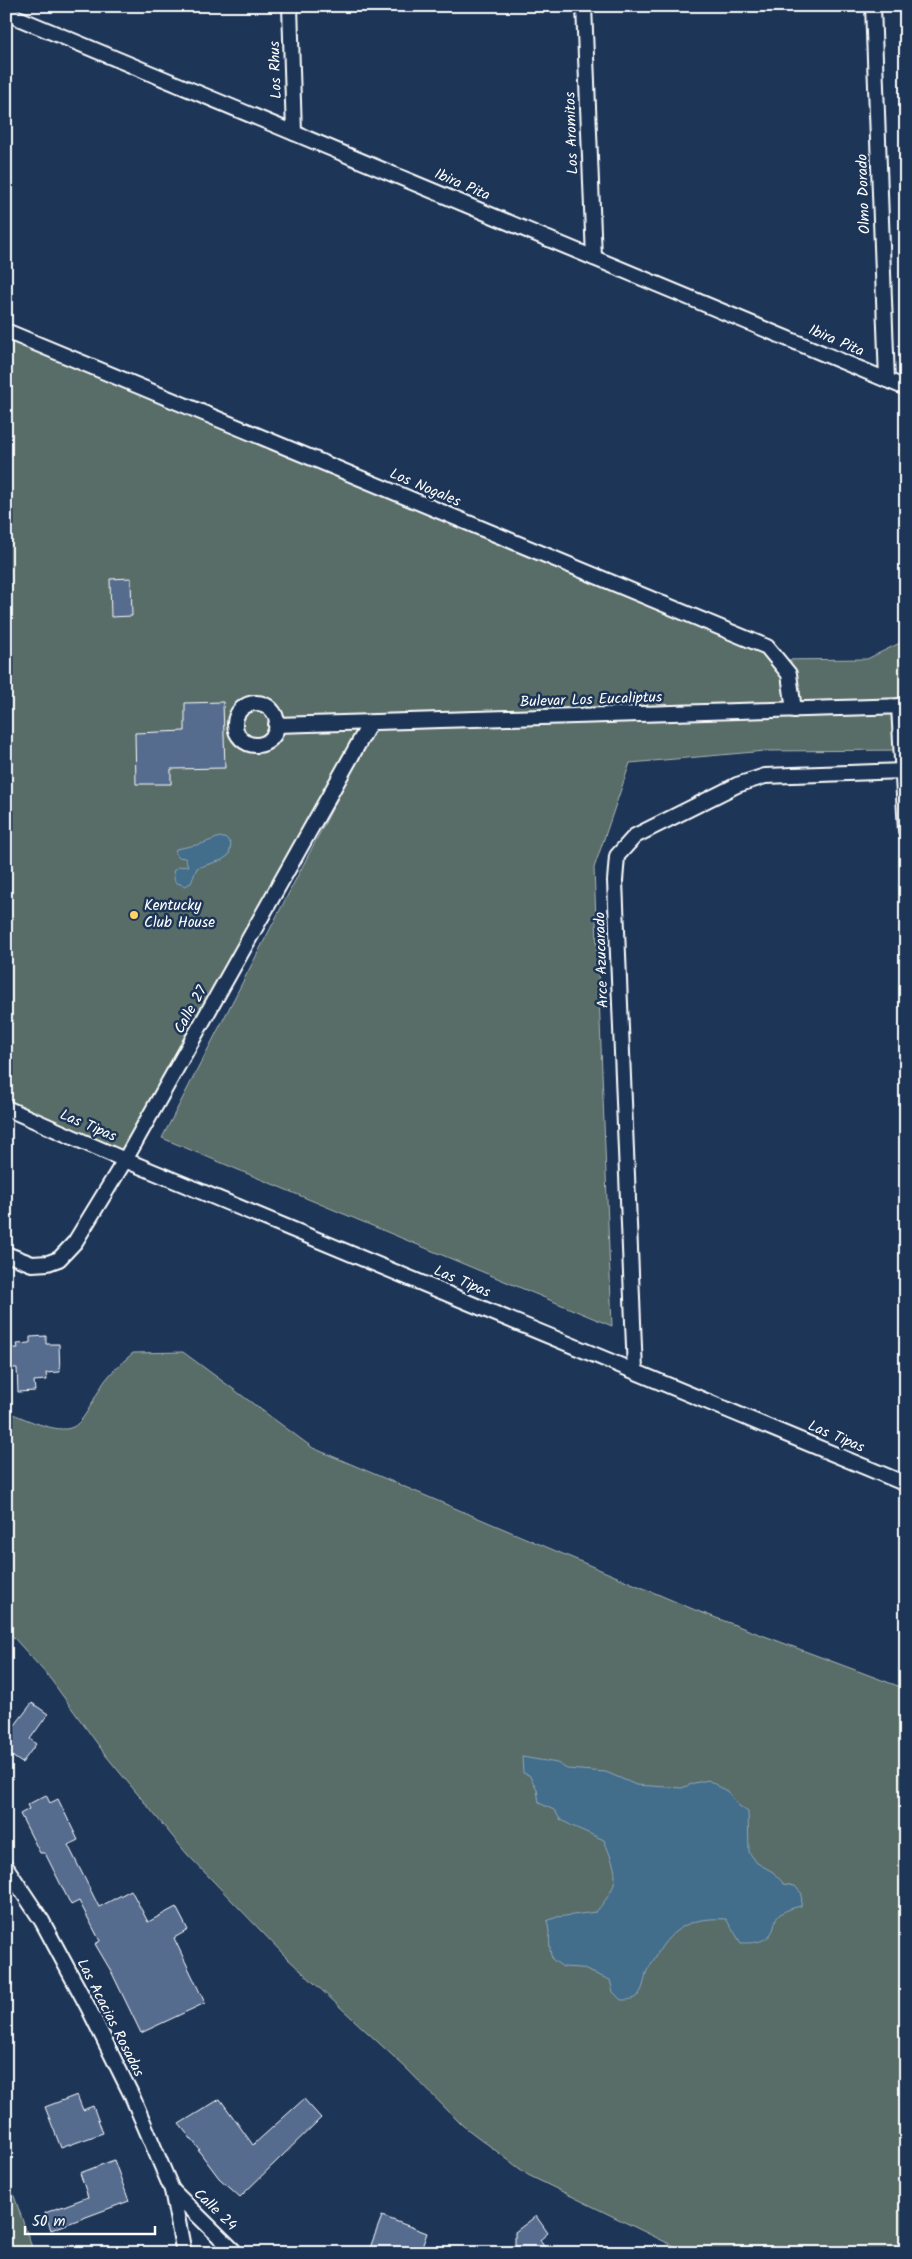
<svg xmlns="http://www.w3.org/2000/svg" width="912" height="2259" font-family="Kalam,sans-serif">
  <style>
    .green { fill: #586c68; stroke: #acb6b4 }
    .water { fill: #436d8b; stroke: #8ea7b9 }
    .building { fill: #566c8f; stroke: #fff }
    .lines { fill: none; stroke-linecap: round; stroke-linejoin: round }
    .minor-casing { stroke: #fff; stroke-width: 18 }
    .minor { stroke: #1d3557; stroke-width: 14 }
    .poi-dot { fill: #ffd166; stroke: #1d3557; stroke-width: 2 }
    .labels { text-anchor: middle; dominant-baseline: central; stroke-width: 5; stroke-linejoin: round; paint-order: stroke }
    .street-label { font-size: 15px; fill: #fff; stroke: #1d3557 }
    .poi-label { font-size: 15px; fill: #fff; stroke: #1d3557; text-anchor: start }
  </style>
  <rect width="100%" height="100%" fill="#1d3557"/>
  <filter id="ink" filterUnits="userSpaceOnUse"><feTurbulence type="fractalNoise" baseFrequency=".02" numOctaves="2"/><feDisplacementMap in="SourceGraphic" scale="10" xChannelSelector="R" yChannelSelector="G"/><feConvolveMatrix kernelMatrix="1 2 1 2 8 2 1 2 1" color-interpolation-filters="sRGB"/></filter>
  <g filter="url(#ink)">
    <g class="green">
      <path d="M6,331L767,647L777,660L867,659L906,640V750L765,751L630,763L594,868L612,1326L162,1138L372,732L125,1160L6,1108Z"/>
      <path d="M183,1352L313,1448L695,1610L906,1689V2253H688L528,2175L462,2125L406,2068L288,1959L187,1854L107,1757L49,1677L6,1629V1411C21,1417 58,1435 73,1427C87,1420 97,1389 108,1377C115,1368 125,1360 133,1353Z"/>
      <path d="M6,2173L34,2253H6Z"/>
    </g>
    <g class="water">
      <path d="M220,837L227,839L231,844L229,855L222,860L197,868L191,883L185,886L175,882L173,871L178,867L188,866L185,858L178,857L175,853L176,849L201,844Z"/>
      <path d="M522,1757L557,1763L567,1769L606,1772L636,1785L682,1788L694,1783L708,1780L728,1792L738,1805L748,1812L749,1852L757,1863L773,1872L784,1884L795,1886L802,1894L801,1906C793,1908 785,1910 779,1915C775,1919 775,1925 773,1930C767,1943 753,1943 741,1943L726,1919C692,1917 672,1927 656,1956C653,1962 648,1967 646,1973C644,1981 643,1992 636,1997C631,2000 626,2000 621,2000L613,1992L610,1980L581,1968L563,1967L552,1959C548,1946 551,1935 547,1921L557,1917L596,1912C622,1881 618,1875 604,1840L572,1826L560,1819L554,1810L539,1803L537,1789L529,1775L523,1773Z"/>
    </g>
    <g class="building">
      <path d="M131,578L132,616L111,617L110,579Z"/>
      <path d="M223,702L225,768L171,769V784H136L135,733L185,731V703Z"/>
      <path d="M46,1336V1344H59L60,1372L46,1373L47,1380L34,1381L35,1391L18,1392L17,1368H6V1348H18L17,1344L30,1343V1337Z"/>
      <path d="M32,1703L48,1714L30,1739L36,1744L22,1763L6,1752V1719L15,1725Z"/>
      <path d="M46,1795L50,1803L58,1799L78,1840L68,1845L99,1907L131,1890L148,1922L176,1907L188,1930L174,1938L205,2003L141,2033L111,1971L95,1944L100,1941L79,1901L71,1905L45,1853H40L20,1814L29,1809L27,1805Z"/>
      <path d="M77,2095L83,2110L93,2106L103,2133L61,2148L45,2107Z"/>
      <path d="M220,2099L253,2145L304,2099L321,2118L240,2197L219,2178L198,2150H200L179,2124Z"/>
      <path d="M114,2160L129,2201L51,2230L45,2213L88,2197L80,2173Z"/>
      <path d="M382,2216L427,2233L420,2253H368Z"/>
      <path d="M536,2216L548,2233L540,2240L548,2253H521L515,2244V2232Z"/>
    </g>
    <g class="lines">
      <defs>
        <g id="minor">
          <path d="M290,6L294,133"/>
          <path d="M584,6L594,258"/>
          <path d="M873,6L887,380"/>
          <path d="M6,13L906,388"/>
          <path d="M6,331L767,647L789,674L794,710"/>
          <circle cx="256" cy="724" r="21"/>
          <path d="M899,706L906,831"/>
          <path d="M276,725L906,706"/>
          <path d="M6,1108L125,1160L906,1484"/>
          <path d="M6,1254L32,1264L48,1263L59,1259L75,1242L125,1160L370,723"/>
          <path d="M635,1371L615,881L617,856L635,836L737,785L765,776L904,771"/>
          <path d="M6,1867L42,1921L88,2007L132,2096L172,2190L184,2253"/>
          <path d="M172,2190L236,2253"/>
        </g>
      </defs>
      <use href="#minor" class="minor-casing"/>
      <use href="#minor" class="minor"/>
    </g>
  </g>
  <circle class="poi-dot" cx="134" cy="915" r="5"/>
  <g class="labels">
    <g class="street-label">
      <text transform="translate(276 70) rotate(-92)">Los Rhus</text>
      <text transform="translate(572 133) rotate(-92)">Los Aromitos</text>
      <text transform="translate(462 185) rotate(23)">Ibira Pita</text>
      <text transform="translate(864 194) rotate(-92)">Olmo Dorado</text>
      <text transform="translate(836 341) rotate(23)">Ibira Pita</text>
      <text transform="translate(425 488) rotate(23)">Los Nogales</text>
      <text transform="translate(591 700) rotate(-2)">Bulevar Los Eucaliptus</text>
      <text transform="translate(602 960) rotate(-92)">Arce Azucarado</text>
      <text transform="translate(191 1010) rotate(-61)">Calle 27</text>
      <text transform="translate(88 1126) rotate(23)">Las Tipas</text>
      <text transform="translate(462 1282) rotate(23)">Las Tipas</text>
      <text transform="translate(836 1437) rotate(23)">Las Tipas</text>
      <text transform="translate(110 2018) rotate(63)">Las Acacias Rosadas</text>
      <text transform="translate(215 2210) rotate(44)">Calle 24</text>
    </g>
    <g class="poi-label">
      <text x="144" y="906">Kentucky<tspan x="144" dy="17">Club House</tspan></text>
    </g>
  </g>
  <rect width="912" height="2259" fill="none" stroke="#1d3557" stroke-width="25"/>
  <rect x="12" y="12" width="887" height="2234" fill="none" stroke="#fff" stroke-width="2" filter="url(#ink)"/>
  <path d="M25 2226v8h130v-8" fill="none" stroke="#ffffff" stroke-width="2.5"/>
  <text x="32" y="2226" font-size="15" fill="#ffffff" stroke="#1d3557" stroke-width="4" paint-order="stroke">50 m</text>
</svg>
